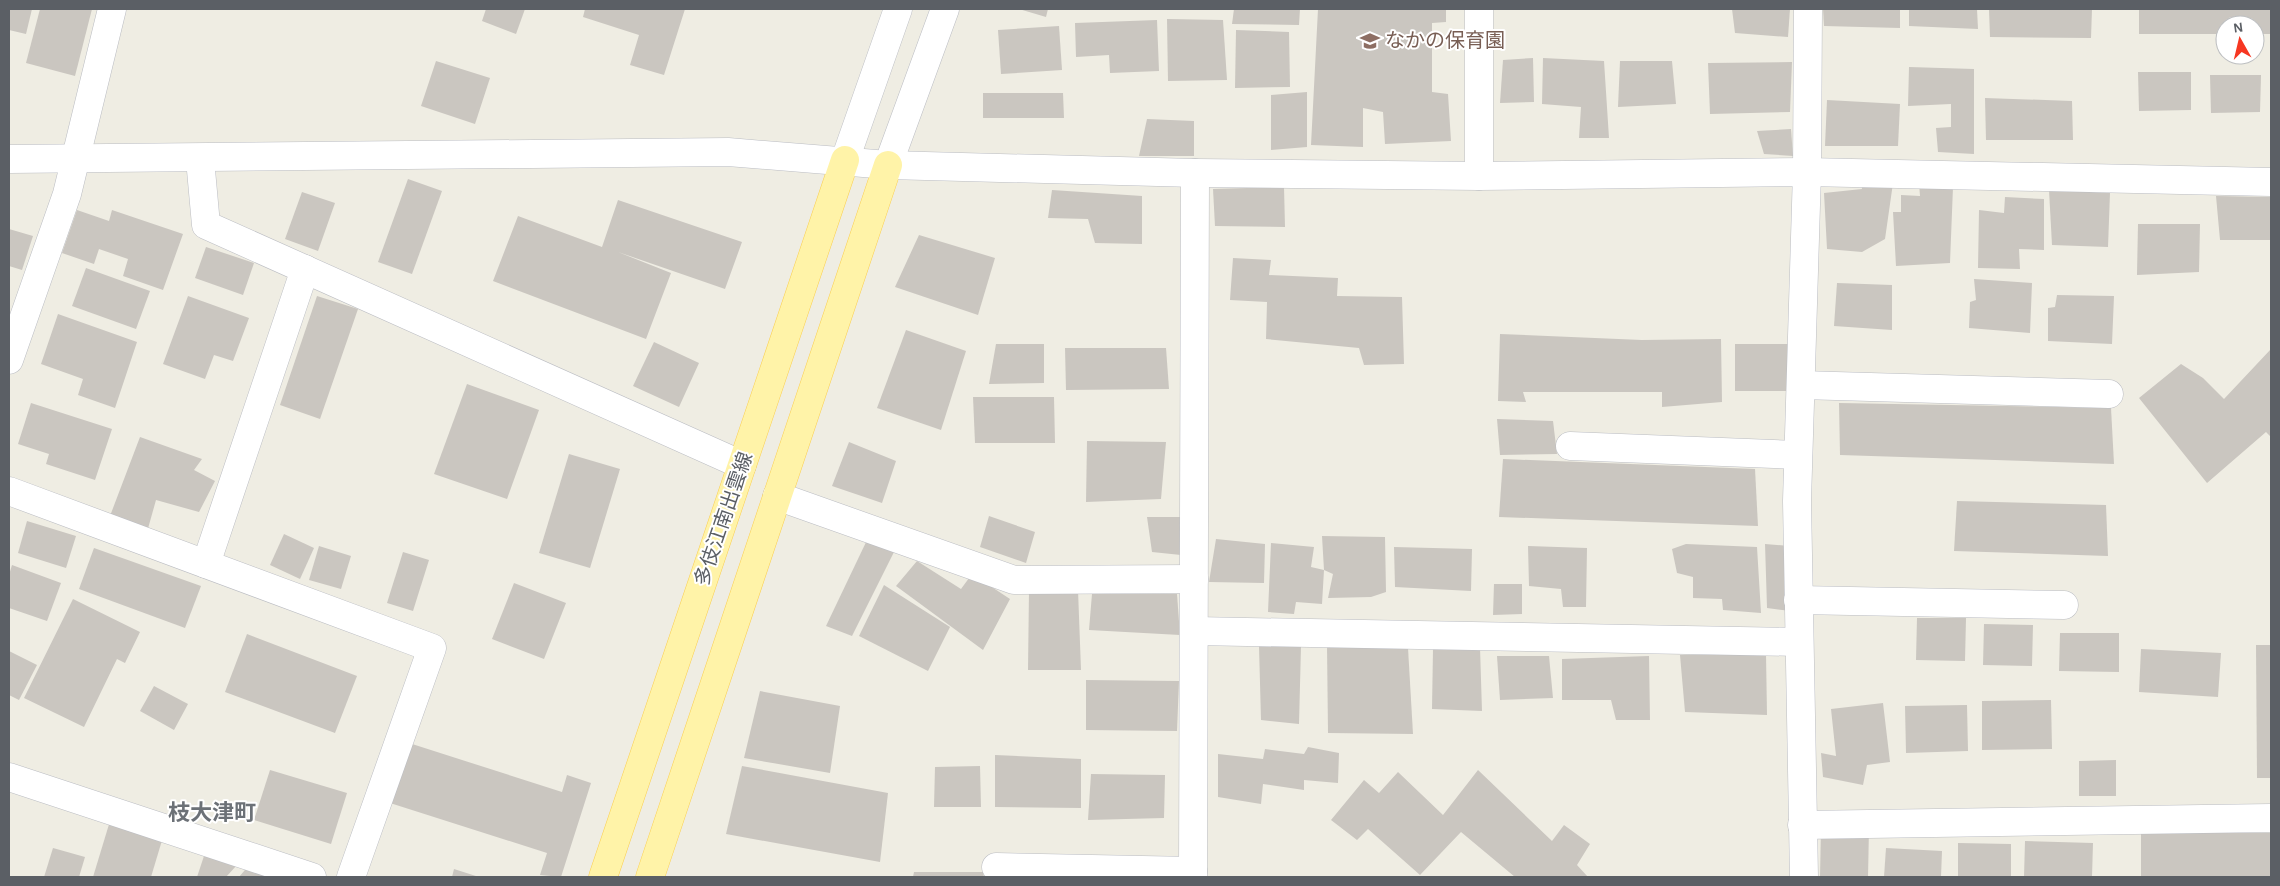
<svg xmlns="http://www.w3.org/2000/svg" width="2280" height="886" font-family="'Alegreya Sans','Noto Sans JP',sans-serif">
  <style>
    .building { fill: #cac6c0 }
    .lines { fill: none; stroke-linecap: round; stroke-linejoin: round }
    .minor-casing { stroke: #bbbdc3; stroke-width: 29 }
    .major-casing { stroke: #fbcf50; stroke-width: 29 }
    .minor { stroke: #fff; stroke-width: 28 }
    .major { stroke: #fff3a8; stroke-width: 28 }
    .labels { text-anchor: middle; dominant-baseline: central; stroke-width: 4; stroke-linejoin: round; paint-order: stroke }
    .education-label { font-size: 20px; fill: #785e54; stroke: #fff; text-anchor: start }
    .street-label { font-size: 20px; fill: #5b5f65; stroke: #fff }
    .quarter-label { font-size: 22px; font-weight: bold; fill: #6c7177; stroke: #fff }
  </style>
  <rect width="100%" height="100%" fill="#efede3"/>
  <g class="building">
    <path d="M9,9H32L26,34L9,30Z"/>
    <path d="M40,9H92L75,76L26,63Z"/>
    <path d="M486,9H525L516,34L482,21Z"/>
    <path d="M585,9H685L664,75L630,65L639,35L583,17Z"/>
    <path d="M1019,9H1048L1046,17Z"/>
    <path d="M1234,9H1300L1299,25L1232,24Z"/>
    <path d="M1318,9H1446V22L1432,23V92L1448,94L1451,141L1385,144L1383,112L1363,108V147L1311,145Z"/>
    <path d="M1732,9H1790L1788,37L1735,33Z"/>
    <path d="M1823,9H1900V28L1824,26Z"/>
    <path d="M1909,9H1977L1978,29L1909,26Z"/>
    <path d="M1989,9H2092L2091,38L1990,37Z"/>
    <path d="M2139,9H2271V34H2255V25H2225V34H2139Z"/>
    <path d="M1167,19L1223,20L1227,80L1168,81Z"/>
    <path d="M1157,20L1159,71L1110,73L1109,55L1076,57L1075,23Z"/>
    <path d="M1059,26L1062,70L1001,74L998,30Z"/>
    <path d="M1236,30L1289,32L1290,87L1235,88Z"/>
    <path d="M1533,58L1534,102L1500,103L1503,60Z"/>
    <path d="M1543,58L1604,61L1609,138H1579L1581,107L1542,104Z"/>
    <path d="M436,61L490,78L475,124L421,106Z"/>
    <path d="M1620,61H1672L1676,104L1618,107Z"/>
    <path d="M1792,62L1790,112L1710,114L1708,63Z"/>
    <path d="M1909,67L1974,69V154L1938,152L1936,128L1951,127V104L1908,106Z"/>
    <path d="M2138,72H2191V110L2139,111Z"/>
    <path d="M2210,75H2261L2260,112L2211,113Z"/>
    <path d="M1307,92V147L1271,150V95Z"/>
    <path d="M983,93H1063L1064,118H983Z"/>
    <path d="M1985,98L2072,101L2073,140H1986Z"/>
    <path d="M1827,100L1900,104L1898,146H1825Z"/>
    <path d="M1147,119L1194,121V156H1139Z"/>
    <path d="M1791,129L1793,156L1764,154L1757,131Z"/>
    <path d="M408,179L442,191L412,274L378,262Z"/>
    <path d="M1861,182L1893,183L1885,239L1862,252L1827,249L1824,193L1862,189Z"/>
    <path d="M1919,183L1953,187L1950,263L1896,266L1893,212H1901V195L1920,196Z"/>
    <path d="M1284,187L1285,227L1215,226L1213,189Z"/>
    <path d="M1052,190L1142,196V244L1095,243L1088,219L1048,218Z"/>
    <path d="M2049,190L2110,193L2108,247L2052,245Z"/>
    <path d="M302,192L335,203L318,251L285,239Z"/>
    <path d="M2216,196L2271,197V240H2220Z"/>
    <path d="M2005,197L2044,199V250L2019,249L2020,269L1978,268L1979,210L2004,213Z"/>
    <path d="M618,200L742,242L725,289L618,252L671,273L646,339L493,281L518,216L602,247Z"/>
    <path d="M77,210L109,221L112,210L183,234L163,290L123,276L128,259L99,249L94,264L62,253Z"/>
    <path d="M2138,224H2200L2199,272L2137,275Z"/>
    <path d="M9,229L33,236L22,270L9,266Z"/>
    <path d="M919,235L995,258L978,315L895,287Z"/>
    <path d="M206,247L254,263L243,295L195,278Z"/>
    <path d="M1233,258L1271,260L1269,275L1338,278L1337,296L1402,297L1404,364L1364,365L1359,348L1266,339L1267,302L1230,300Z"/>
    <path d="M86,268L150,291L136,329L72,306Z"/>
    <path d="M1974,279L2032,283L2030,333L1969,328L1970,302L1976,300Z"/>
    <path d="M1837,283L1892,285V330L1834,326Z"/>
    <path d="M2057,295L2114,296L2112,344L2048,341V308L2055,307Z"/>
    <path d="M188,296L249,318L233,361L214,355L205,379L163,364Z"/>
    <path d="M317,296L358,309L320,419L280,405Z"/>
    <path d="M58,314L137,342L115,408L78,395L83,379L41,364Z"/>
    <path d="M906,330L966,351L941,430L877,408Z"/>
    <path d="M1500,334L1642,340L1721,339L1722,402L1662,407V392H1523L1526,402L1498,401Z"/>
    <path d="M654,342L699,363L679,407L633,386Z"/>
    <path d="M996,344H1044V383L989,384Z"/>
    <rect x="1735" y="344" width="55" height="47"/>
    <path d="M1065,348H1166L1169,389L1066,390Z"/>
    <path d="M2271,349V437L2266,432L2207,483L2139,398L2181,364L2203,378L2224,399Z"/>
    <path d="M467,384L539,410L507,499L434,474Z"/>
    <path d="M973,397H1054L1055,443H975Z"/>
    <path d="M31,403L112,429L95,480L46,464L49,454L18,444Z"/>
    <path d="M1839,403L2111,408L2114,464L1840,455Z"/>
    <path d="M1497,419L1553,421L1557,454L1500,455Z"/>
    <path d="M140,437L202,459L194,470L215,481L199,512L156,500L147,532L110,516Z"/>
    <path d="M1087,441L1166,442L1161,499L1086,502Z"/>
    <path d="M849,442L896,461L882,503L832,486Z"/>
    <path d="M569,454L620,469L590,568L539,553Z"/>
    <path d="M1503,459L1755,469L1758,526L1499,517Z"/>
    <path d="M1957,501L2106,505L2108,556L1954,551Z"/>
    <path d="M989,516L1035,532L1026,563L980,547Z"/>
    <path d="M1147,517H1180L1181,555L1152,552Z"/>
    <path d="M27,521L76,536L66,568L18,553Z"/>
    <path d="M284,534L314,548L300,579L270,565Z"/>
    <path d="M1322,536L1385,537L1386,592L1371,597L1328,598L1333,574L1324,570Z"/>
    <path d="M868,538L894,552L852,636L826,626Z"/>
    <path d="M1216,539L1265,544L1264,583L1209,582Z"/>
    <path d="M1271,543L1314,547L1311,567L1324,570L1322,604L1296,602L1294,614L1268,612Z"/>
    <path d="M1686,544L1757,547L1761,613L1723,610L1722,599L1693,598V577L1677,573L1672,549Z"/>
    <path d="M1765,544L1790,546L1791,611L1767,608Z"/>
    <path d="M319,546L351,556L341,589L309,580Z"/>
    <path d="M1528,546L1587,548L1586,607H1563L1561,589L1529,586Z"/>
    <path d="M1394,547L1472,549L1471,591L1395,587Z"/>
    <path d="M94,548L201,586L185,628L79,589Z"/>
    <path d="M403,552L429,560L413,611L387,603Z"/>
    <path d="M917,561L961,589L972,574L1010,599L983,650L896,586Z"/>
    <path d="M12,565L61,583L47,621L9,608V575Z"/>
    <path d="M514,583L566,603L544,659L492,639Z"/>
    <path d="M1494,584H1522V614L1493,615Z"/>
    <path d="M884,585L950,627L928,671L859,636Z"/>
    <path d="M1029,590H1078L1081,670H1028Z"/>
    <path d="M1092,594H1177L1180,635L1089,630Z"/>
    <path d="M73,599L140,632L125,663L117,659L84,727L24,698Z"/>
    <path d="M1917,618H1966L1965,661L1916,660Z"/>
    <path d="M1984,624L2033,625L2032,666L1983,665Z"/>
    <path d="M2060,633H2119V672L2059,671Z"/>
    <path d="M247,634L357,676L335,733L225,692Z"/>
    <path d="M1327,645L1408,648L1413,734L1328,733Z"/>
    <path d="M2256,645H2271V778H2257Z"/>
    <path d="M1259,646H1301L1299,724L1261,720Z"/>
    <path d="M1480,648L1482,711L1432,709L1433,649Z"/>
    <path d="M2141,649L2221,653L2218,697L2139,692Z"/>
    <path d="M9,651L37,665L19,700L9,695Z"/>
    <path d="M1766,654L1767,715L1685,712L1680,655Z"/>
    <path d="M1497,656H1549L1553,698L1500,700Z"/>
    <path d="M1649,656L1650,720H1616L1611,700H1562V659Z"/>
    <path d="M1086,680L1179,681L1177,731L1086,730Z"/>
    <path d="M154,686L188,704L174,730L140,711Z"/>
    <path d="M760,691L840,706L830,773L744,758Z"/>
    <path d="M2051,700L2052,749L1982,750V701Z"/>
    <path d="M1883,703L1890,762L1867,765L1863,785L1823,777L1821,753L1836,756L1831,709Z"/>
    <path d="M1967,705L1968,751L1906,753L1905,706Z"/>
    <path d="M409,743L562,792L567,775L591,783L561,877L540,875L547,853L390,803Z"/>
    <path d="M1308,747L1339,753L1338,783L1304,780V790L1263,784L1261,804L1218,797V754L1263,759L1265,749L1304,754Z"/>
    <path d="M995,755L1081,759V808L995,807Z"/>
    <path d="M2116,760V796H2079V761Z"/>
    <path d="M742,766L888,793L880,862L726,834Z"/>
    <path d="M980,766L981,807H934L935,767Z"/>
    <path d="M270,770L347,793L331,844L254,820Z"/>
    <path d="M1478,770L1552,841L1564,825L1590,844L1577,865L1588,877H1515L1461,832L1420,875L1368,829L1357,840L1331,820L1364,780L1379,793L1398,772L1443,815Z"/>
    <path d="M1091,774L1165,775L1164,818L1088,820Z"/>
    <path d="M110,821L163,837L151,877H93Z"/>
    <path d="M1821,828H1869L1868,877H1820Z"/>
    <path d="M2141,833H2271L2270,877H2141Z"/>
    <path d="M2025,841L2093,843L2092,877H2024Z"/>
    <path d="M1958,843L2011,844V877H1958Z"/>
    <path d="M53,848L85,857L79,877H44Z"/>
    <path d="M1886,848L1942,851L1941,877H1884Z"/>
    <path d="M204,856L237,865L226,877H197Z"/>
    <path d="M250,864L265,877H239Z"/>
    <path d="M454,869L479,877H452Z"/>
    <path d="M914,872H983L984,877H913Z"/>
  </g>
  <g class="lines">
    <defs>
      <g id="minor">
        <path d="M1479,9V176"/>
        <path d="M9,159L728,152L888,165L1195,173L1479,176L1807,172L2271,182"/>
        <path d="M200,159L206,225L742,465"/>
        <path d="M845,160L898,9"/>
        <path d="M888,165L945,9"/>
        <path d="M9,360L67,194L112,9"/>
        <path d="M1801,385L2109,394"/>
        <path d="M1570,446L1798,455"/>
        <path d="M9,491L432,648L351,877"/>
        <path d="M777,496L1014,580L1194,579"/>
        <path d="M206,564L305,269"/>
        <path d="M1798,600L2064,605"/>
        <path d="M1195,631L1799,642"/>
        <path d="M9,777L312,877"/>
        <path d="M1802,825L2271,818"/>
        <path d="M996,867L1193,871"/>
        <path d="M1193,877L1195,173"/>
        <path d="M1804,877L1797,501L1807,172L1808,9"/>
      </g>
      <g id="major">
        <path d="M603,877L845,160"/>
        <path d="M650,877L888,165"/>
      </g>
    </defs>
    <use href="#minor" class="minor-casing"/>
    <use href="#major" class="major-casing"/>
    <use href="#minor" class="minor"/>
    <use href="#major" class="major"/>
  </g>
  <defs>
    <symbol id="school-bare" viewBox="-9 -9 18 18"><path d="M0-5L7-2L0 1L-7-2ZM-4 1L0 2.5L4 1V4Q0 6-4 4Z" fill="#8d6e63" stroke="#fff" stroke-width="2.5" paint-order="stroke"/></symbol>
  </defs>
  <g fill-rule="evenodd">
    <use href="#school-bare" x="1356" y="27" width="28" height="28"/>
  </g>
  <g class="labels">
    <g class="education-label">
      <text x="1385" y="41">なかの保育園</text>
    </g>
    <g class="street-label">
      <text transform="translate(724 519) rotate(-71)">多伎江南出雲線</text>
    </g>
    <g class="quarter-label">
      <text x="212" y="813">枝大津町</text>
    </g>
  </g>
  <rect width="2280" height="886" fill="none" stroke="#5b5f65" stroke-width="20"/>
  <g transform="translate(2240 40) rotate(352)"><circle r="24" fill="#ffffff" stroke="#bdbfc1"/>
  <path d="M0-4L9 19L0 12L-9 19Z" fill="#f63722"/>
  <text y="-8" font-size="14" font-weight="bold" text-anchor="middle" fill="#5b5f65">N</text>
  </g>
</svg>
